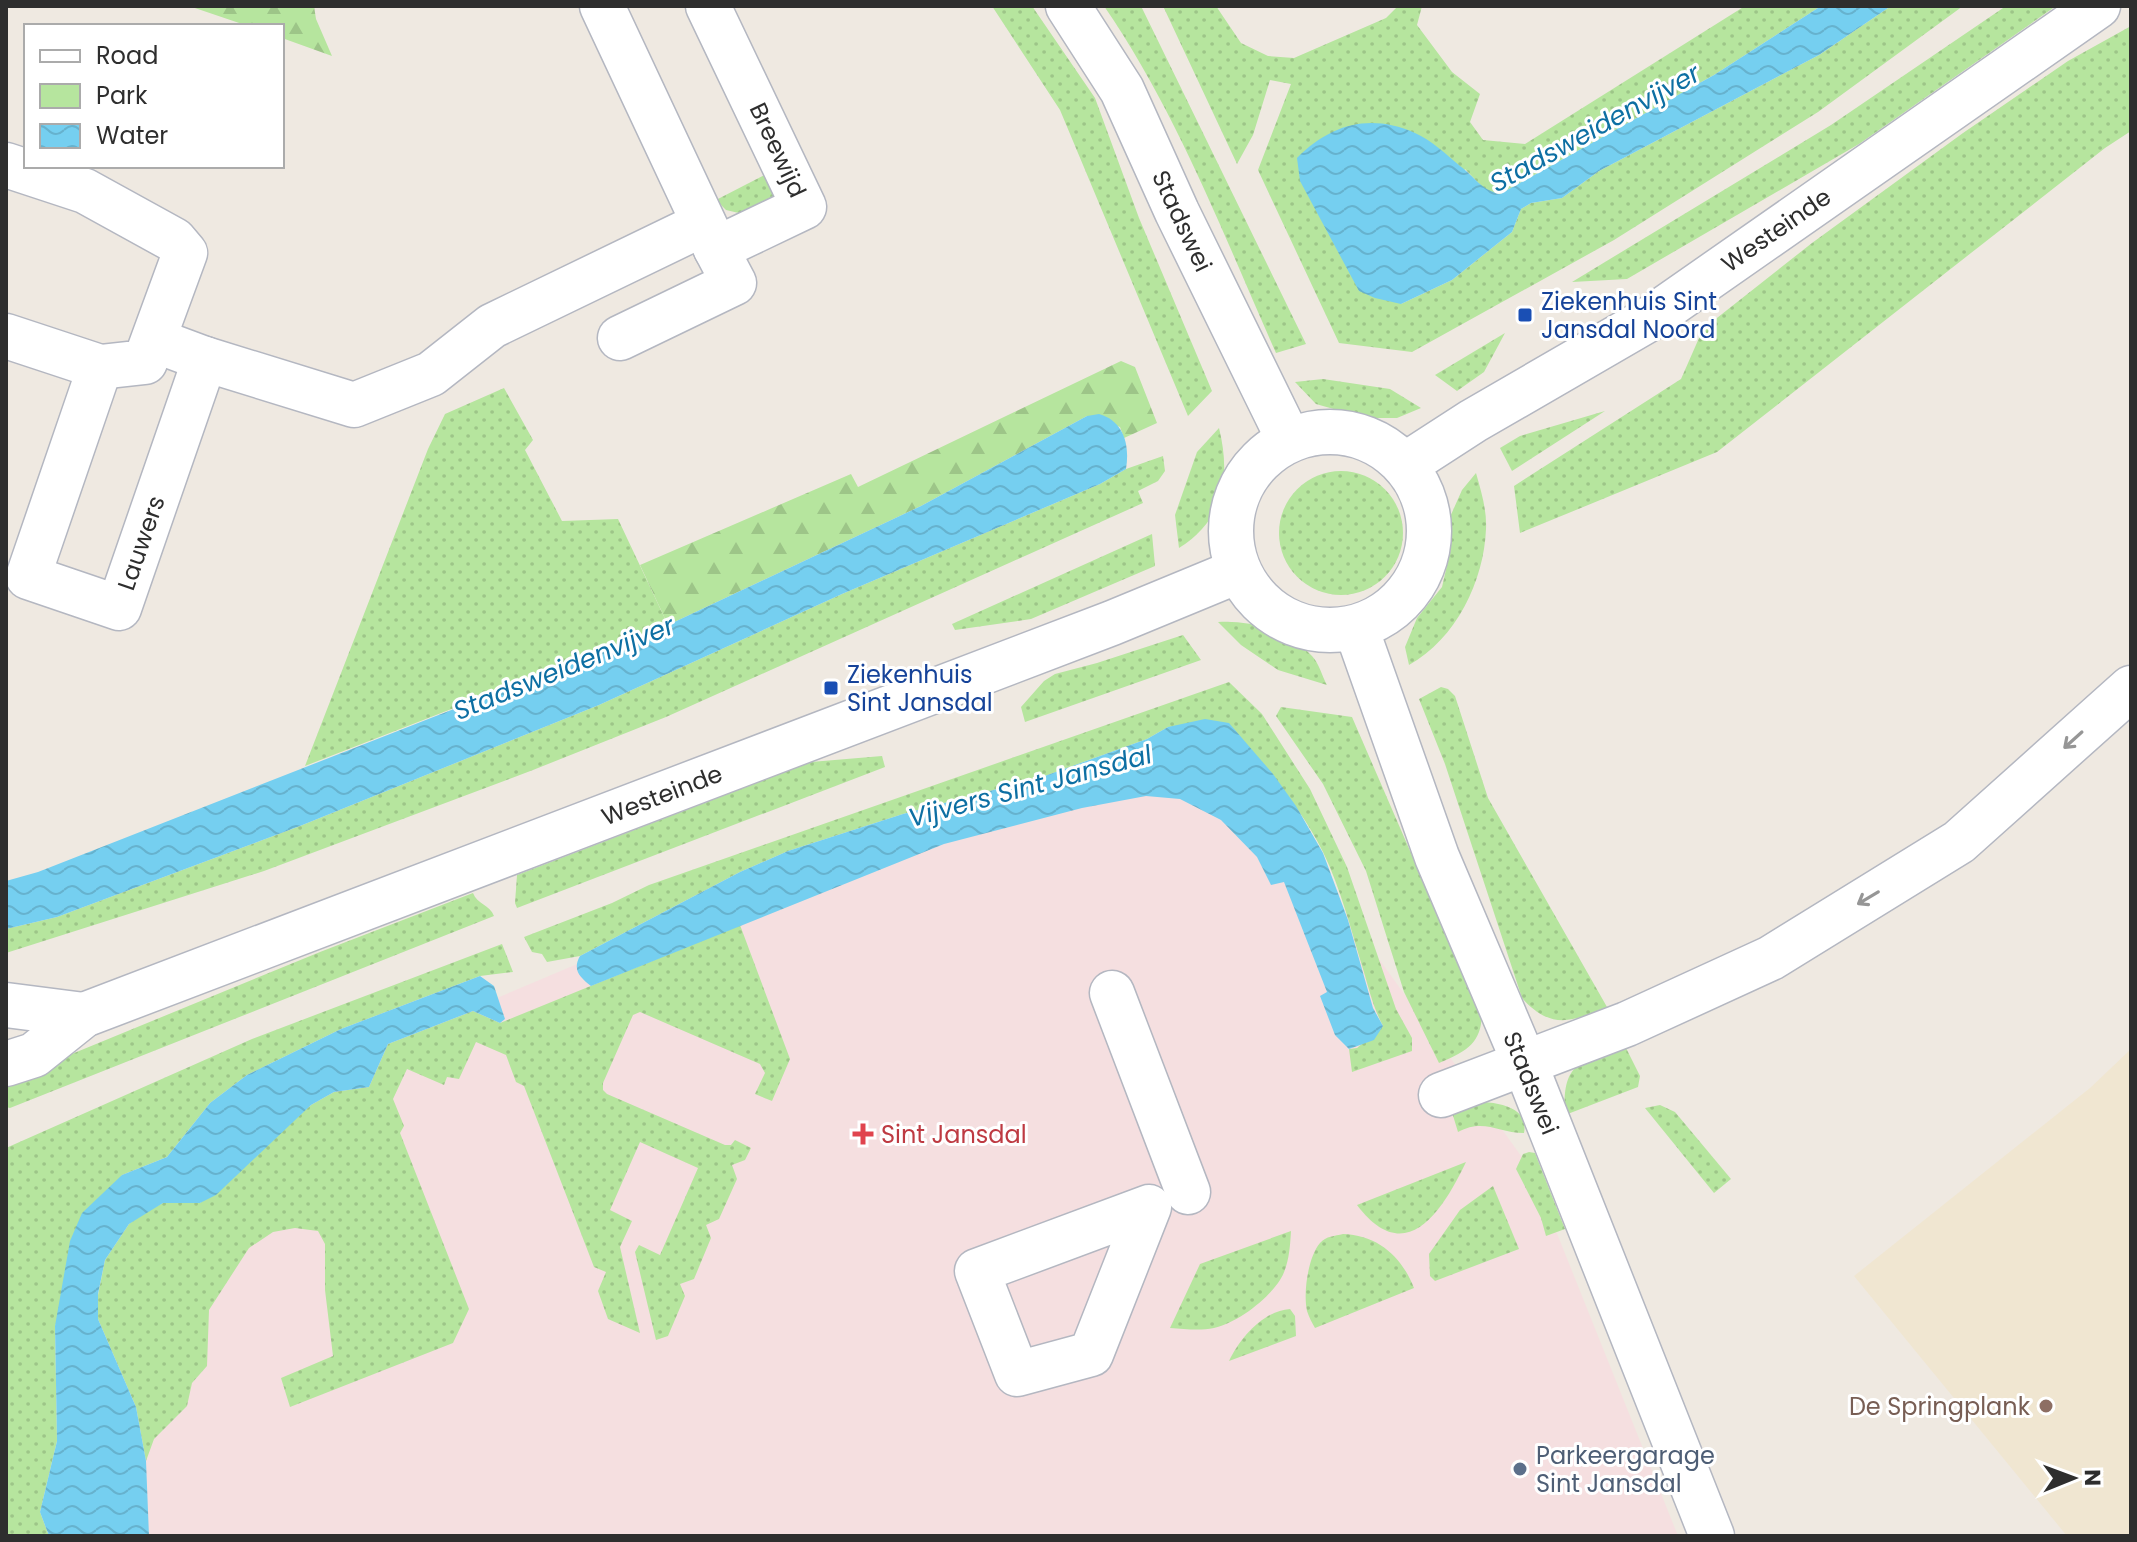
<svg xmlns="http://www.w3.org/2000/svg" width="2137" height="1542" font-family="Poppins,sans-serif">
  <style>
    .education { fill: #f0e6d1 }
    .medical { fill: #f5dfe0 }
    .green { fill: url(#green-dots) }
    .forest { fill: url(#forest-firs) }
    .water { fill: url(#water-waves) }
    .lines { fill: none; stroke-linecap: round; stroke-linejoin: round }
    .street-casing { stroke: #b4b7c1; stroke-width: 47 }
    .secondary-casing { stroke: #b4b7c1; stroke-width: 47 }
    .street { stroke: #fff; stroke-width: 44 }
    .secondary { stroke: #fff; stroke-width: 44 }
    .oneway { stroke: #969696 }
    .transit-dot { fill: #1a4fb4; stroke: #fff; stroke-width: 3 }
    .health-dot { fill: #e0444e; stroke: #fff; stroke-width: 3 }
    .education-dot { fill: #8d6e63; stroke: #fff; stroke-width: 3 }
    .service-dot { fill: #5c6f8a; stroke: #fff; stroke-width: 3 }
    .labels { text-anchor: middle; dominant-baseline: central; stroke-width: 6; stroke-linejoin: round; paint-order: stroke }
    .street-label { font-size: 24px; fill: #2e2e2e; stroke: #fff }
    .transit-label { font-size: 24px; fill: #164399; stroke: #fff; text-anchor: start }
    .health-label { font-size: 24px; fill: #be3a42; stroke: #fff; text-anchor: start }
    .education-label { font-size: 24px; fill: #785e54; stroke: #fff; text-anchor: end }
    .service-label { font-size: 24px; fill: #4e5e75; stroke: #fff; text-anchor: start }
    .water-label { font-size: 26px; font-style: italic; fill: #0d6fa3; stroke: #fff }
  </style>
  <defs>
    <pattern id="green-dots" width="8" height="8" patternUnits="userSpaceOnUse" patternTransform="scale(2)"><rect width="8" height="8" fill="#b6e59e"/><path d="M2 2h.1M6 6h.1" fill="none" stroke="#9dc588" stroke-width="1.8" stroke-linecap="round"/></pattern>
    <pattern id="forest-firs" width="22" height="20" patternUnits="userSpaceOnUse" patternTransform="scale(2)"><rect width="22" height="20" fill="#b6e59e"/><path d="M5 1l3.5 6h-7zM16 11l3.5 6h-7z" fill="#9dc588"/></pattern>
    <pattern id="water-waves" width="16" height="10" patternUnits="userSpaceOnUse" patternTransform="scale(2)"><rect width="16" height="10" fill="#75cff0"/><path d="M0 5q4-4 8 0t8 0" fill="none" stroke="#66b2ce"/></pattern>
  </defs>
  <rect width="100%" height="100%" fill="#efe9e1"/>
  <path class="education" d="M2131,1049V1536H2067L1854,1276L2090,1088Z"/>
  <path class="medical" d="M1178,748L1314,869L1532,1171L1678,1536H118L263,1097L615,948Z"/>
  <g class="green">
    <path d="M992,6H1032L1095,98L1139,218L1212,391L1188,416L1060,110Z"/>
    <path d="M1104,6H1141L1306,344L1276,353C1224,236 1177,112 1104,6Z"/>
    <path d="M1163,6H1216L1241,43L1268,56L1294,58L1386,18L1398,6H1422L1417,25L1452,72L1480,94L1470,122L1483,140L1525,144L1745,6H1821L1714,75L1500,194L1485,190L1465,169L1401,304L1452,280L1512,232L1521,209L1531,203L1562,198L1599,171L1819,55L1891,6H1963L1818,112L1614,240L1412,352L1339,343L1258,170L1291,84L1270,80L1253,135L1237,164Z"/>
    <path d="M2006,6H2056L1859,144L1627,279L1572,282L1831,125Z"/>
    <path d="M2131,26V131L2105,148L1717,452L1520,533L1514,486L1681,379L1703,329L1812,243L1963,133L2068,61Z"/>
    <path d="M776,169L775,195L743,214L726,210L716,200Z"/>
    <path d="M1505,333L1484,372L1457,391L1435,375Z"/>
    <path d="M1323,379L1390,389L1421,408L1397,418H1365L1316,404L1295,382Z"/>
    <path d="M504,388L533,440L525,450L562,521L618,519L668,625L305,766L428,449L445,414Z"/>
    <path d="M1605,411L1512,471L1500,448L1520,436Z"/>
    <path d="M1219,428C1231,477 1224,520 1179,548L1175,515L1197,452Z"/>
    <path d="M1163,456L1165,471L1158,481L1138,491L1143,503L666,717L533,770L264,871L6,953V929L57,917L300,826L599,705L842,594L1100,484L1126,469Z"/>
    <circle cx="1341" cy="533" r="62"/>
    <path d="M1476,473C1481,491 1487,510 1486,529C1484,581 1456,639 1409,665L1405,647L1417,618L1442,587L1451,548L1450,517L1462,490Z"/>
    <path d="M1152,534L1155,566L1031,619L955,630L952,624Z"/>
    <path d="M1218,622C1252,620 1288,631 1312,656C1319,663 1322,676 1327,685L1278,670L1241,645Z"/>
    <path d="M1183,635L1201,660L1025,722L1021,707L1044,681L1055,674L1097,663Z"/>
    <path d="M1229,682L1262,714L1310,789L1347,867L1396,1009L1412,1038V1051L1352,1072L1349,1049L1357,1048L1383,1026C1373,1007 1369,989 1363,969C1351,930 1341,889 1323,852C1299,804 1263,765 1229,724L1168,727L1147,739L1042,777L903,814L788,851L740,872L580,956L547,962L542,954L532,952L524,937L612,903L649,885Z"/>
    <path d="M1441,687L1448,689L1455,696L1488,798L1607,1007C1571,1022 1551,1030 1522,998L1445,764L1419,699Z"/>
    <path d="M1281,707L1352,717L1414,860L1481,996C1485,1037 1476,1048 1439,1063L1404,992L1366,871L1323,784L1276,716Z"/>
    <path d="M882,756L885,767L517,908L515,903L517,875L811,762Z"/>
    <path d="M473,893C477,904 490,905 494,916L10,1108L6,1107V1081L320,952Z"/>
    <path d="M740,925L790,1059L772,1101L755,1094L765,1073L760,1064L640,1012L633,1015L603,1083V1090L607,1094L725,1145H731L735,1140L751,1148L745,1160L732,1165L737,1179L719,1219L706,1225L711,1238L694,1279L680,1284L685,1296L668,1336L656,1340L635,1252L639,1245L660,1255L698,1168L640,1142L610,1210L632,1221L620,1247L640,1333L608,1319L598,1291L606,1272L594,1267L524,1086L516,1082L506,1055L476,1042L459,1079L447,1077L444,1085L407,1069L393,1099L404,1126L400,1133L469,1309L453,1343L290,1407L281,1378L333,1356L325,1290V1244L318,1231L295,1228L273,1232L249,1248L209,1310L207,1366L192,1383L187,1406L154,1439L146,1461L136,1407L98,1319V1295L105,1260L129,1224L143,1213L163,1203H200L311,1105L334,1092L369,1087L388,1044L473,1011L500,1023Z"/>
    <path d="M502,944L513,972L480,976L341,1029L247,1075L210,1103L167,1157L122,1175L55,1326L57,1441L40,1512L49,1536H6V1148L252,1039Z"/>
    <path d="M1621,1048H1626L1640,1076L1638,1087L1565,1115C1562,1064 1578,1062 1621,1048Z"/>
    <path d="M1467,1101C1487,1102 1530,1102 1524,1133C1498,1133 1484,1118 1458,1132L1451,1109Z"/>
    <path d="M1660,1105L1675,1112L1731,1179L1714,1193L1645,1108Z"/>
    <path d="M1529,1152L1535,1153L1565,1229L1546,1236L1541,1218L1516,1169L1523,1154Z"/>
    <path d="M1466,1162C1443,1210 1406,1270 1357,1205Z"/>
    <path d="M1493,1186L1519,1249L1435,1281L1430,1276L1429,1254L1460,1210Z"/>
    <path d="M1291,1231C1290,1247 1289,1266 1280,1280C1267,1300 1238,1322 1214,1328C1200,1331 1185,1329 1170,1328L1200,1264Z"/>
    <path d="M1343,1234C1378,1235 1402,1257 1414,1288L1315,1328C1312,1323 1309,1317 1307,1311C1303,1293 1308,1257 1320,1243C1326,1236 1335,1236 1343,1234Z"/>
    <path d="M1290,1309L1295,1316L1296,1336L1229,1361C1240,1338 1263,1311 1290,1309Z"/>
  </g>
  <g class="forest">
    <path d="M189,6H314L316,19L332,56L282,38V26H248Z"/>
    <path d="M1121,361L1135,367L1157,423L1124,438L1120,427L1087,416L921,506L668,625L640,565L851,474L858,487Z"/>
  </g>
  <g class="water">
    <path d="M1821,6H1891L1819,55L1599,171L1562,198L1531,203L1521,209L1512,232L1452,280L1401,304L1375,298L1359,291L1300,181L1297,158C1331,124 1370,113 1415,133C1431,140 1447,155 1460,166C1475,177 1481,190 1500,194L1714,75Z"/>
    <path d="M1099,414C1124,421 1130,445 1126,469L1100,484L842,594L599,705L300,826L57,917L6,929V881L38,872L668,625L921,506L1087,416Z"/>
    <path d="M1205,719L1229,723L1273,774L1296,806L1323,853L1348,920L1373,1008L1383,1026L1374,1040L1349,1049L1335,1035L1320,996L1327,992L1284,882L1271,885L1257,857L1221,820L1180,799L1146,796L1082,808L944,844L591,986C580,977 572,970 580,956L740,872L788,851L903,814L1042,777L1147,739L1168,727Z"/>
    <path d="M480,976L494,986L505,1019L500,1023L473,1011L388,1044L369,1087L334,1092L311,1105L216,1195L200,1203H163L129,1224L105,1260L98,1294V1319L136,1407L146,1461L149,1536H49L40,1512L57,1441L55,1326L70,1241L82,1213L122,1175L167,1157L210,1103L247,1075L341,1029Z"/>
  </g>
  <g class="lines">
    <defs>
      <g id="street">
        <path d="M602,6L716,249L804,207L708,6"/>
        <path d="M6,165L85,191L174,240L185,253L145,362L100,367L6,336"/>
        <path d="M620,338L734,283L716,249"/>
        <path d="M154,340L205,359L354,405L431,374L492,326L703,224"/>
        <path d="M100,367L28,577L119,608L205,359"/>
        <path d="M1356,628L1437,857L1525,1064L1712,1536"/>
        <path d="M1112,993L1188,1192"/>
        <path d="M1441,1095L1627,1024L1771,958L1959,842L2131,688"/>
        <path d="M1149,1207L1091,1354L1017,1374L977,1271Z"/>
      </g>
      <g id="secondary">
        <path d="M1068,6L1122,90L1177,212L1289,440"/>
        <circle cx="1330" cy="531" r="99"/>
        <path d="M1405,465L1473,421L1651,318L2098,6"/>
        <path d="M6,1005L84,1015"/>
        <path d="M6,1064L34,1055L84,1015L1112,623L1238,571"/>
      </g>
    </defs>
    <use href="#street" class="street-casing"/>
    <use href="#secondary" class="secondary-casing"/>
    <use href="#street" class="street"/>
    <use href="#secondary" class="secondary"/>
  </g>
  <defs><path id="oneway-shaft" d="M-6 0H5M1.5-3L5.5 0L1.5 3" fill="none" stroke-width="1.6" stroke-linecap="round" stroke-linejoin="round" transform="scale(2)"/></defs>
  <g class="oneway">
    <use href="#oneway-shaft" transform="translate(2073 740) rotate(138)"/>
    <use href="#oneway-shaft" transform="translate(1868 898) rotate(149)"/>
  </g>
  <g class="transit-dot">
    <rect x="1517" y="307" width="16" height="16" rx="4"/>
    <rect x="823" y="680" width="16" height="16" rx="4"/>
  </g>
  <path class="health-dot" d="M859 1122h8v8h8v8h-8v8h-8v-8h-8v-8h8z"/>
  <circle class="education-dot" cx="2046" cy="1406" r="8"/>
  <circle class="service-dot" cx="1520" cy="1469" r="8"/>
  <g class="labels">
    <g class="street-label">
      <text transform="translate(778 150) rotate(65)">Breewijd</text>
      <text transform="translate(1182 221) rotate(65)">Stadswei</text>
      <text transform="translate(1776 230) rotate(-35)">Westeinde</text>
      <text transform="translate(141 543) rotate(-71)">Lauwers</text>
      <text transform="translate(662 795) rotate(-21)">Westeinde</text>
      <text transform="translate(1531 1083) rotate(68)">Stadswei</text>
    </g>
    <g class="transit-label">
      <text x="1541" y="301">Ziekenhuis Sint<tspan x="1541" dy="28">Jansdal Noord</tspan></text>
      <text x="847" y="674">Ziekenhuis<tspan x="847" dy="28">Sint Jansdal</tspan></text>
    </g>
    <g class="health-label">
      <text x="881" y="1134">Sint Jansdal</text>
    </g>
    <g class="education-label">
      <text x="2030" y="1406">De Springplank</text>
    </g>
    <g class="service-label">
      <text x="1536" y="1455">Parkeergarage<tspan x="1536" dy="28">Sint Jansdal</tspan></text>
    </g>
    <g class="water-label">
      <text transform="translate(1595 128) rotate(-29)">Stadsweidenvijver</text>
      <text transform="translate(564 668) rotate(-22)">Stadsweidenvijver</text>
      <text transform="translate(1030 786) rotate(-15)">Vijvers Sint Jansdal</text>
    </g>
  </g>
  <rect width="2137" height="1542" fill="none" stroke="#2e2e2e" stroke-width="16"/>
  <rect x="24" y="24" width="260" height="144" fill="#ffffff" stroke="#ababab" stroke-width="2"/>
  <rect x="40" y="50" width="40" height="12" fill="#ffffff" stroke="#ababab" stroke-width="2"/>
  <text x="96" y="64" font-size="24" fill="#2e2e2e">Road</text>
  <rect x="40" y="84" width="40" height="24" fill="#b6e59e" stroke="#ababab" stroke-width="2"/>
  <text x="96" y="104" font-size="24" fill="#2e2e2e">Park</text>
  <rect x="40" y="124" width="40" height="24" fill="url(#water-waves)" stroke="#ababab" stroke-width="2"/>
  <text x="96" y="144" font-size="24" fill="#2e2e2e">Water</text>
  <g transform="translate(2073 1478) rotate(89)" stroke="#ffffff" stroke-width="6" paint-order="stroke">
  <path d="M0-6L14 30L0 20L-14 30Z" fill="#2e2e2e"/>
  <text y="-12" font-size="22" font-weight="bold" text-anchor="middle" fill="#2e2e2e">N</text>
  </g>
</svg>
